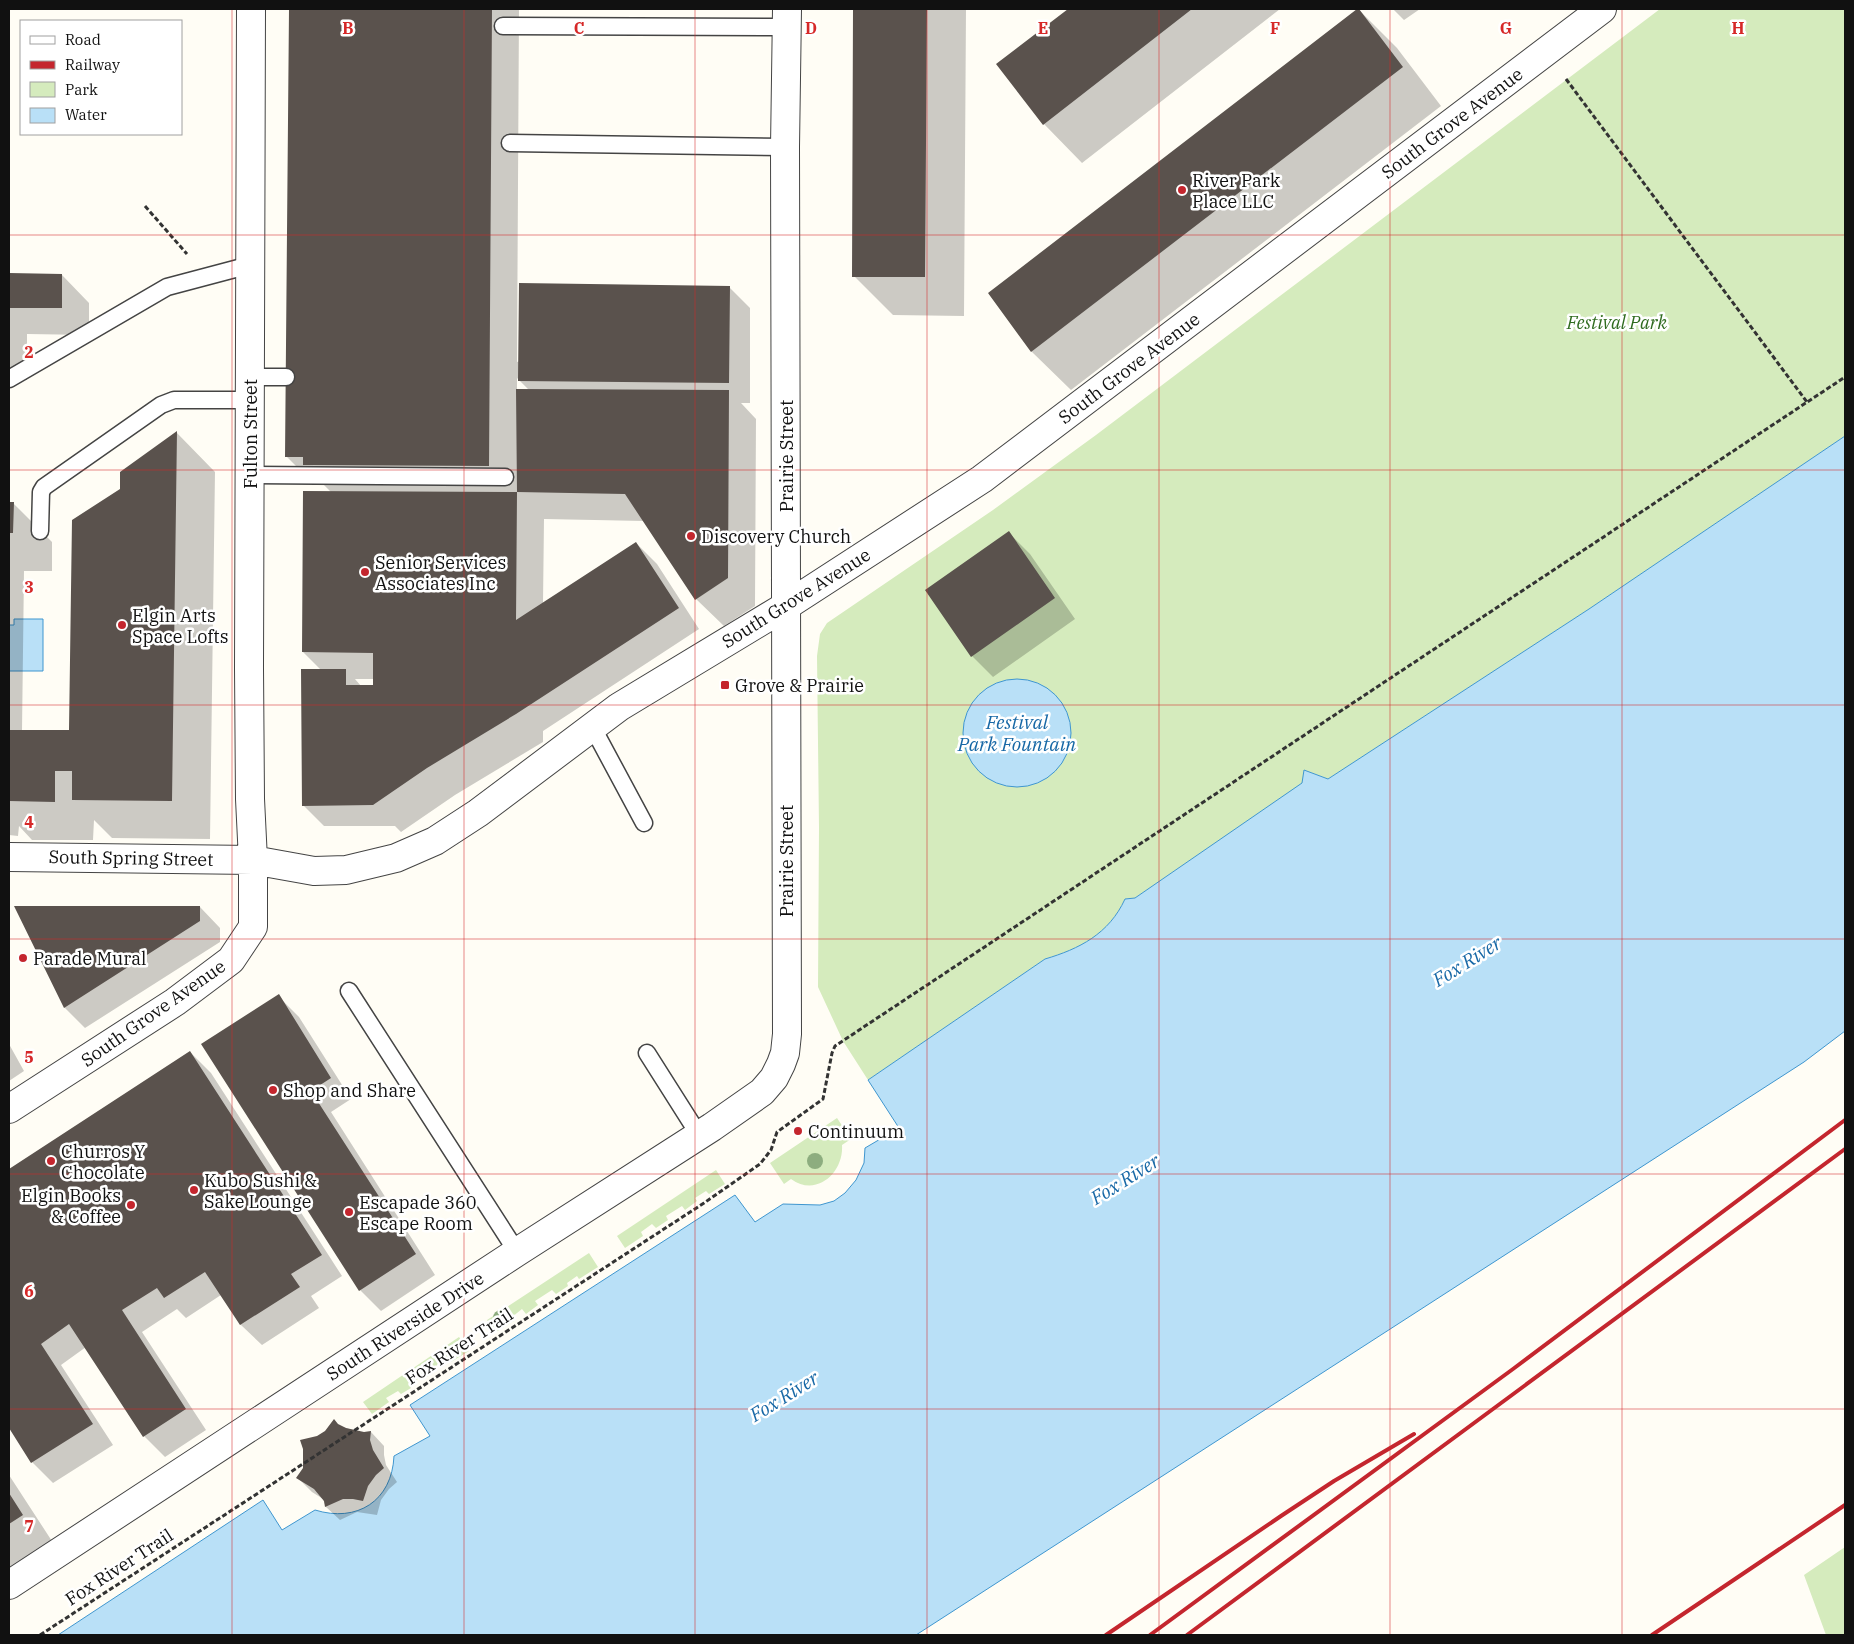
<svg xmlns="http://www.w3.org/2000/svg" width="1854" height="1644" viewBox="0 0 1854 1644" font-family="'IBM Plex Serif',serif">
<style>
.green{fill:#d5ebbd}
.water{fill:#b9e0f7;stroke:#3f96cf}
.shadow{fill:#0003;fill-rule:evenodd}
.building{fill:#5a524d}
.lines{fill:none;stroke-linecap:round;stroke-linejoin:round}
.lane-casing{stroke:#444;stroke-width:19}
.street-casing{stroke:#444;stroke-width:30}
.path{stroke:#333;stroke-width:3;stroke-dasharray:5 2.5;stroke-linecap:butt}
.lane{stroke:#fff;stroke-width:16}
.street{stroke:#fff;stroke-width:28}
.rail{stroke:#c4262e;stroke-width:4}
.tree{fill:#8dad7f}
.grid{fill:none;stroke:#d62828;stroke-width:1;stroke-opacity:0.55}
.poi-dot{fill:#c4262e;stroke:#fff;stroke-width:2}
.labels{text-anchor:middle;dominant-baseline:central;stroke-width:5;stroke-linejoin:round;paint-order:stroke}
.street-label{font-size:18px;fill:#111;stroke:#fff}
.poi-label{font-size:18px;fill:#111;stroke:#fff;text-anchor:start}
.park-label{font-size:18px;font-style:italic;fill:#2f6b1f;stroke:#fff}
.water-label{font-size:19px;font-style:italic;fill:#1768a6;stroke:#fff}
.grid-label{font-size:16px;text-anchor:middle;font-weight:bold;fill:#d62828;stroke:#fff;stroke-width:5;stroke-linejoin:round;paint-order:stroke}
</style>
<rect width="100%" height="100%" fill="#fffdf5"/>
<path class="green" d="M1660,9H1845V436L1589,609L1328,779L1304,770L1303,783L1135,898L1125,899C1109,934 1080,949 1045,959L868,1080L843,1041L818,987L819,827L817,656L820,634L827,623L993,510L1096,435Z
M837,1118L851,1139L842,1145C844,1172 817,1198 791,1179L784,1184L770,1163Z
M716,1170L725,1184L709,1194L706,1191L695,1198L697,1201L685,1210L682,1206L666,1216L668,1220L656,1228L652,1224L641,1232L643,1236L625,1248L617,1236Z
M589,1253L598,1267L579,1279L577,1276L567,1283L568,1286L556,1294L552,1290L535,1301L538,1305L526,1314L522,1309L512,1317L514,1321L496,1332L487,1320Z
M459,1337L469,1351L451,1362L447,1358L436,1366L438,1370L427,1377L425,1374L409,1385L411,1388L401,1394L398,1391L386,1398L389,1402L372,1414L363,1402Z
M1845,1547V1635H1826L1804,1575Z"/>
<path class="water" d="M1845,436V1031L1804,1062L916,1635H58L263,1500L282,1530L315,1510C357,1523 392,1501 394,1456L430,1436L410,1405L735,1195L755,1222L783,1204L820,1205L834,1201L845,1193L856,1180L864,1163L865,1148L899,1128L868,1080L1045,959C1079,949 1109,934 1125,899L1135,898L1302,783L1304,770L1328,779L1589,609Z
M14,619H43V671H9V625H14Z
M963 733a54 54 0 1 1 108 0a54 54 0 1 1-108 0Z"/>
<path class="shadow" d="M291,9H519L517,362L729,287L750,308V403H741L756,419L755,606L724,626L696,599L644,521L544,519L543,604L636,543L657,564L699,629L543,731V742L455,795L401,832L395,826H324L303,805L322,671L303,652L332,493L323,484H314L286,456ZM517,378L529,390H517ZM355,679H375L374,688L361,686Z
M855,9H966L964,316L893,315L854,276Z
M1070,9H1280L1082,163L1044,124L998,65Z
M1358,9L1397,48L1441,106L1071,390L1032,352L989,294Z
M1393,9H1420L1404,20Z
M9,275H62L89,303V335L27,334V380H9Z
M177,433L215,472L210,839L112,838L94,820L93,840H32L19,826L18,836L9,835V503H13L52,542V571H24L22,731L71,732L122,489Z
M1009,533L1030,554L1075,619L993,677L972,656Z
M200,907L220,928V942L85,1028L65,1008L16,908Z
M278,996L299,1017L351,1099L331,1112L435,1275L381,1311L360,1290Z
M9,1044L24,1071L9,1081Z
M190,1052L211,1073L342,1276L311,1296L319,1308L262,1345L241,1325L221,1295L186,1318L177,1309L142,1332L206,1430L165,1457L144,1436L86,1347L61,1365L113,1445L53,1483L32,1462L9,1426V1171Z
M340,1426L364,1434L371,1432L384,1446V1455L386,1465L397,1482L389,1489L381,1500L377,1515L357,1512L340,1520L326,1507L323,1499L312,1492L298,1478L304,1468L318,1437Z
M9,1475L61,1555L9,1594Z"/>
<path class="building" d="M289,9H492L489,466L303,465V457H285Z
M853,9H927L925,277H852Z
M1068,9H1192L1043,125L996,64Z
M1357,9H1359L1403,67L1031,352L988,293Z
M9,273L62,274V308H9Z
M519,283L730,286L729,383L518,381Z
M516,389L729,390L728,578L695,600L625,494L517,492Z
M177,431L172,801L72,800V771H55V802L9,801V730H69L72,520L120,489V472Z
M303,491L517,492L516,620L636,542L679,608L516,714L427,768L373,805L302,806L301,669H346V685H373V653L302,652Z
M9,502H14L13,533H9Z
M1009,531L1055,598L971,657L925,590Z
M14,906H200V921L64,1008Z
M279,994L331,1078L311,1091L416,1254L359,1291L201,1044Z
M190,1051L322,1255L291,1274L300,1287L240,1325L205,1272L164,1298L157,1288L122,1310L186,1409L143,1437L69,1324L41,1344L93,1424L31,1463L9,1428V1169Z
M334,1419L338,1424L346,1428L364,1432L371,1431L370,1440L373,1450L384,1468L376,1475L368,1486L363,1501L353,1499H343L325,1507L324,1501L314,1489L296,1478L303,1468V1449L300,1440L317,1436L325,1431Z
M9,1493L23,1515L9,1524Z"/>
<g class="lines">
<defs>
<path id="lane" d="M503,26L786,27
M510,143L785,147
M250,377H286
M9,379L167,287L250,265
M249,475L505,477
M40,531L41,492L44,487L161,405L174,400H250
M593,728L644,823
M349,991L517,1252
M647,1053L699,1135"/>
<path id="street" d="M9,857L253,860L314,871L346,870L396,858L435,841L478,813L619,707L786,606L982,479L1602,9
M9,1109L175,1002L231,960L253,927V860L250,799L249,668L251,9
M9,1585L517,1252L712,1127L762,1092L774,1078L781,1064L785,1053L787,1034L785,147L787,9"/>
</defs>
<use href="#lane" class="lane-casing"/>
<use href="#street" class="street-casing"/>
<path class="path" d="M1566,79L1807,402
M145,206L187,254
M40,1635L704,1203L760,1164L771,1150L777,1132L823,1099L832,1053L835,1046L1845,377"/>
<use href="#lane" class="lane"/>
<use href="#street" class="street"/>
<path class="rail" d="M1106,1635L1281,1516L1334,1481L1414,1434
M1150,1635L1513,1369L1845,1120
M1187,1635L1845,1149
M1652,1635L1845,1505"/>
</g>
<g class="tree">
<circle cx="815" cy="1161" r="8"/>
<circle cx="501" cy="1318" r="8"/>
</g>
<path class="grid" d="M232,9V1635M464,9V1635M695,9V1635M927,9V1635M1159,9V1635M1390,9V1635M1622,9V1635M9,235H1845M9,470H1845M9,705H1845M9,939H1845M9,1174H1845M9,1409H1845"/>
<g class="poi-dot">
<circle cx="1182" cy="190" r="5"/>
<circle cx="691" cy="536" r="5"/>
<circle cx="365" cy="572" r="5"/>
<circle cx="122" cy="625" r="5"/>
<rect x="720" y="680" width="10" height="10" rx="2.5"/>
<circle cx="23" cy="958" r="5"/>
<circle cx="273" cy="1090" r="5"/>
<circle cx="798" cy="1131" r="5"/>
<circle cx="51" cy="1161" r="5"/>
<circle cx="194" cy="1190" r="5"/>
<circle cx="131" cy="1205" r="5"/>
<circle cx="349" cy="1212" r="5"/>
</g>
<g class="labels">
<g class="street-label">
<text transform="translate(1452 123) rotate(-37)">South Grove Avenue</text>
<text transform="translate(1129 368) rotate(-37)">South Grove Avenue</text>
<text transform="translate(250 434) rotate(-90)">Fulton Street</text>
<text transform="translate(786 456) rotate(-90)">Prairie Street</text>
<text transform="translate(796 598) rotate(-32)">South Grove Avenue</text>
<text transform="translate(131 858) rotate(1)">South Spring Street</text>
<text transform="translate(786 861) rotate(-90)">Prairie Street</text>
<text transform="translate(153 1013) rotate(-35)">South Grove Avenue</text>
<text transform="translate(405 1326) rotate(-33)">South Riverside Drive</text>
<text transform="translate(459 1346) rotate(-33)">Fox River Trail</text>
<text transform="translate(119 1567) rotate(-33)">Fox River Trail</text>
</g>
<g class="poi-label">
<text x="1192" y="180">River Park<tspan x="1192" dy="21">Place LLC</tspan></text>
<text x="701" y="536">Discovery Church</text>
<text x="375" y="562">Senior Services<tspan x="375" dy="21">Associates Inc</tspan></text>
<text x="132" y="615">Elgin Arts<tspan x="132" dy="21">Space Lofts</tspan></text>
<text x="735" y="685">Grove &amp; Prairie</text>
<text x="33" y="958">Parade Mural</text>
<text x="283" y="1090">Shop and Share</text>
<text x="808" y="1131">Continuum</text>
<text x="61" y="1151">Churros Y<tspan x="61" dy="21">Chocolate</tspan></text>
<text x="204" y="1180">Kubo Sushi &amp;<tspan x="204" dy="21">Sake Lounge</tspan></text>
<text x="121" y="1195" text-anchor="end">Elgin Books<tspan x="121" dy="21">&amp; Coffee</tspan></text>
<text x="359" y="1202">Escapade 360<tspan x="359" dy="21">Escape Room</tspan></text>
</g>
<g class="park-label">
<text x="1617" y="322">Festival Park</text>
</g>
<g class="water-label">
<text x="1017" y="722">Festival<tspan x="1017" dy="22">Park Fountain</tspan></text>
<text transform="translate(1467 961) rotate(-32)">Fox River</text>
<text transform="translate(1125 1179) rotate(-32)">Fox River</text>
<text transform="translate(784 1396) rotate(-32)">Fox River</text>
</g>
</g>
<g class="grid-label">
<text x="348" y="34">B</text>
<text x="579" y="34">C</text>
<text x="811" y="34">D</text>
<text x="1043" y="34">E</text>
<text x="1275" y="34">F</text>
<text x="1506" y="34">G</text>
<text x="1738" y="34">H</text>
<text x="29" y="358">2</text>
<text x="29" y="593">3</text>
<text x="29" y="828">4</text>
<text x="29" y="1063">5</text>
<text x="29" y="1297">6</text>
<text x="29" y="1532">7</text>
</g>
<rect width="1854" height="1644" fill="none" stroke="#111111" stroke-width="20"/>
<rect x="20" y="20" width="162" height="115" fill="#ffffff" stroke="#a0a0a0"/>
<rect x="30" y="36" width="25" height="8" fill="#ffffff" stroke="#a0a0a0"/>
<text x="65" y="45" font-size="15" fill="#111111">Road</text>
<rect x="30" y="61" width="25" height="8" fill="#c4262e" stroke="#a0a0a0"/>
<text x="65" y="70" font-size="15" fill="#111111">Railway</text>
<rect x="30" y="82" width="25" height="15" fill="#d5ebbd" stroke="#a0a0a0"/>
<text x="65" y="95" font-size="15" fill="#111111">Park</text>
<rect x="30" y="108" width="25" height="15" fill="#b9e0f7" stroke="#a0a0a0"/>
<text x="65" y="120" font-size="15" fill="#111111">Water</text>
</svg>
